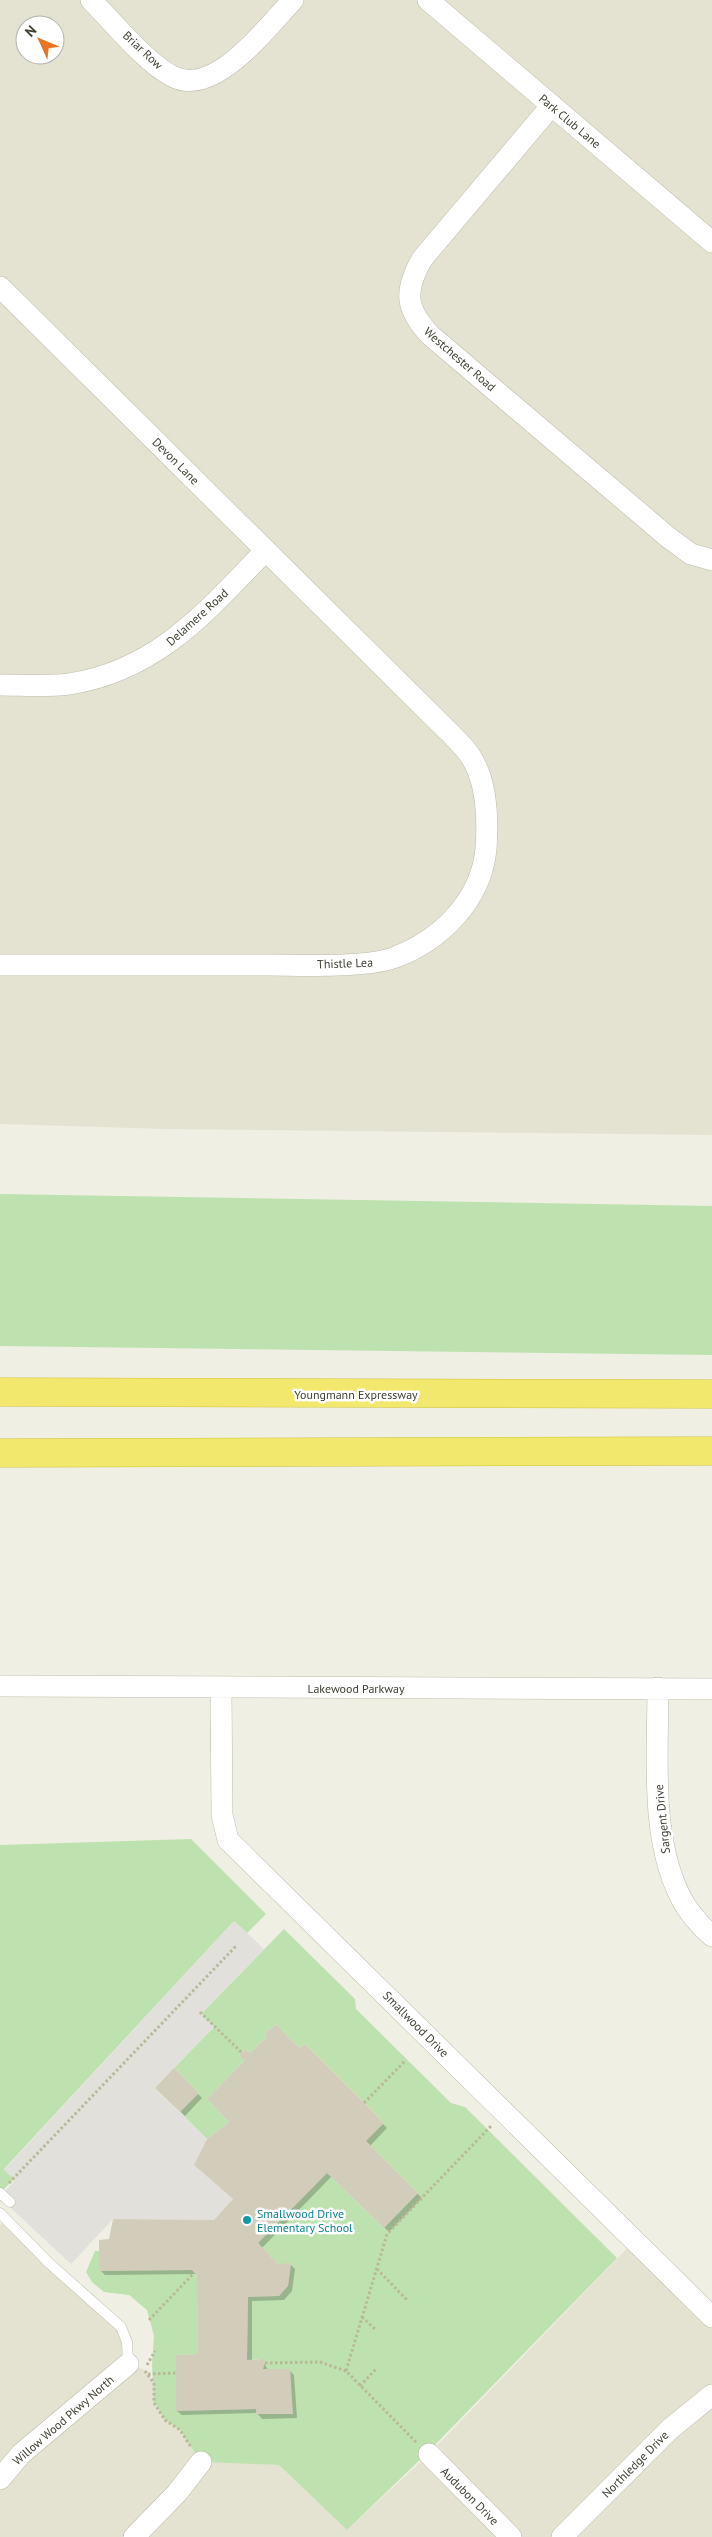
<svg xmlns="http://www.w3.org/2000/svg" width="712" height="2537" viewBox="0 0 712 2537" font-family="'PT Sans',sans-serif">
<style>
.residential{fill:#e4e3d2;fill-rule:evenodd}
.green{fill:#bde2af}
.parking{fill:#e1e0db}
.shadow{fill:#0003}
.building{fill:#d1cdba}
.lines{fill:none;stroke-linecap:round;stroke-linejoin:round}
.service-casing{stroke:#bdbcaa;stroke-width:11}
.minor-casing{stroke:#bdbcaa;stroke-width:22}
.motorway-casing{stroke:#cfc03e;stroke-width:29}
.path{stroke:#bbb899;stroke-width:3;stroke-dasharray:2.5 2.5;stroke-linecap:butt}
.service{stroke:#fff;stroke-width:10}
.minor{stroke:#fff;stroke-width:21}
.motorway{stroke:#f2e86d;stroke-width:28}
.culture-dot{fill:#0f9aa8;stroke:#fff;stroke-width:2}
.labels{text-anchor:middle;dominant-baseline:central;stroke-width:5;stroke-linejoin:round;paint-order:stroke}
.street-label{font-size:12px;fill:#414034;stroke:#fff}
.culture-label{font-size:12px;fill:#0d838f;stroke:#fff;text-anchor:start}
</style>
<rect width="100%" height="100%" fill="#f0efe3"/>
<path class="residential" d="M0,0H712V1135L166,1129L0,1124ZM25,25H55V55H25Z
M6,2219L121,2327L128,2364L145,2370L154,2383V2403L165,2420L180,2430L248,2463L279,2465L347,2530L429,2454L635,2240L712,2317V2537H0V2225Z"/>
<path class="green" d="M0,1194L712,1206V1355L0,1346Z
M191,1839L266,1914L247,1933L234,1921L4,2169L14,2179L0,2193V1845Z
M284,1929L355,1999L356,2009L451,2103L465,2107L617,2258L427,2453L347,2530L279,2465L201,2462L180,2430L165,2420L154,2402L152,2365L154,2336L147,2310L129,2295L104,2292L92,2282L86,2272L95,2251H99V2271L192,2270L197,2276L198,2354L176,2355V2411L256,2409V2414H292L290,2369H263V2359L247,2360L248,2297L279,2296L288,2286L291,2264H278L258,2243L327,2173L384,2228L418,2193L366,2141L383,2122L305,2044L299,2048L276,2024L264,2034L267,2037L250,2053L246,2049L239,2055L244,2061L207,2099L229,2122L207,2139L180,2112L199,2093L174,2068L214,2027L201,2014Z"/>
<path class="parking" d="M234,1921L264,1949L201,2014L214,2027L155,2088L207,2139L194,2165L233,2199L214,2220L113,2219L71,2264L0,2198L15,2180L4,2170Z"/>
<path class="shadow" d="M304,2046L387,2128L369,2147L422,2198L389,2232L332,2176L261,2249L278,2265L290,2264L295,2269L292,2291L284,2300L252,2301V2361H263L268,2370H289L294,2375L297,2418L262,2419L257,2413L182,2415L177,2411L199,2355L197,2274L105,2275L100,2270L214,2221L234,2199L231,2122L250,2055L299,2049Z
M174,2070L202,2098L185,2116L156,2088Z"/>
<path class="building" d="M276,2024L299,2048L305,2044L384,2123L366,2141L418,2193L384,2228L327,2173L258,2243L278,2264L291,2263L288,2286L279,2296L248,2297L247,2360L263,2359L265,2363L263,2369H290L293,2414H256V2409L176,2411V2355L198,2354L197,2276L192,2270L99,2271V2240L109,2239L113,2219L214,2220L233,2199L194,2165L207,2139L229,2122L207,2099L244,2061L239,2055L246,2049L250,2053L267,2037L264,2034Z
M174,2068L199,2093L180,2112L155,2088Z"/>
<g class="lines">
<defs>
<path id="service" d="M0,2193L10,2202
M0,2213L49,2263L121,2327L127,2342L128,2364"/>
<path id="minor" d="M91,0C113,22 145,62 172,76C214,99 267,27 293,0
M428,0L712,242
M552,105L422,259C404,291 405,308 430,335L669,538L691,554L712,560
M0,287L451,734C458,741 466,749 471,757C487,782 488,821 486,849C481,901 440,941 393,958C364,968 301,965 269,965C179,965 90,965 0,965
M0,685C23,685 46,687 69,684C157,671 208,610 266,550
M0,1686L712,1689
M221,1687L222,1815L228,1840L712,2317
M658,1688C658,1756 649,1845 685,1905C692,1916 702,1927 712,1936
M429,2454L511,2537
M0,2479L21,2454L128,2364
M134,2537L177,2493L201,2462
M562,2537L670,2429L712,2395"/>
<path id="motorway" d="M0,1392L712,1394
M0,1453L712,1451"/>
</defs>
<use href="#service" class="service-casing"/>
<use href="#minor" class="minor-casing"/>
<use href="#motorway" class="motorway-casing"/>
<path class="path" d="M200,2012L242,2053
M364,2103L405,2061
M9,2183L237,1945
M377,2269L408,2301
M362,2317L376,2330
M149,2320L194,2273
M265,2363L320,2362L346,2371
M147,2365L155,2351
M145,2371L154,2383V2403L165,2420L180,2430L191,2447
M148,2374L176,2373
M360,2386L376,2369
M416,2442L346,2371L387,2234L492,2125"/>
<use href="#service" class="service"/>
<use href="#minor" class="minor"/>
<use href="#motorway" class="motorway"/>
</g>
<circle class="culture-dot" cx="247" cy="2220" r="5"/>
<g class="labels">
<g class="street-label">
<text transform="translate(143 50) rotate(43)">Briar Row</text>
<text transform="translate(570 121) rotate(40)">Park Club Lane</text>
<text transform="translate(460 359) rotate(41)">Westchester Road</text>
<text transform="translate(176 461) rotate(45)">Devon Lane</text>
<text transform="translate(197 617) rotate(-42)">Delamere Road</text>
<text transform="translate(345 963) rotate(-2)">Thistle Lea</text>
<text x="356" y="1394">Youngmann Expressway</text>
<text x="356" y="1688">Lakewood Parkway</text>
<text transform="translate(662 1819) rotate(-96)">Sargent Drive</text>
<text transform="translate(416 2024) rotate(45)">Smallwood Drive</text>
<text transform="translate(63 2420) rotate(-41)">Willow Wood Pkwy North</text>
<text transform="translate(635 2464) rotate(-45)">Northledge Drive</text>
<text transform="translate(470 2496) rotate(45)">Audubon Drive</text>
</g>
<g class="culture-label">
<text x="257" y="2213">Smallwood Drive<tspan x="257" dy="14">Elementary School</tspan></text>
</g>
</g>
<g transform="translate(40 40) rotate(314)"><circle r="24" fill="#ffffff" stroke="#b3b3ae"/>
<path d="M0-4L9 19L0 12L-9 19Z" fill="#e87322"/>
<text y="-8" font-size="14" font-weight="bold" text-anchor="middle" fill="#414034">N</text>
</g>
</svg>
